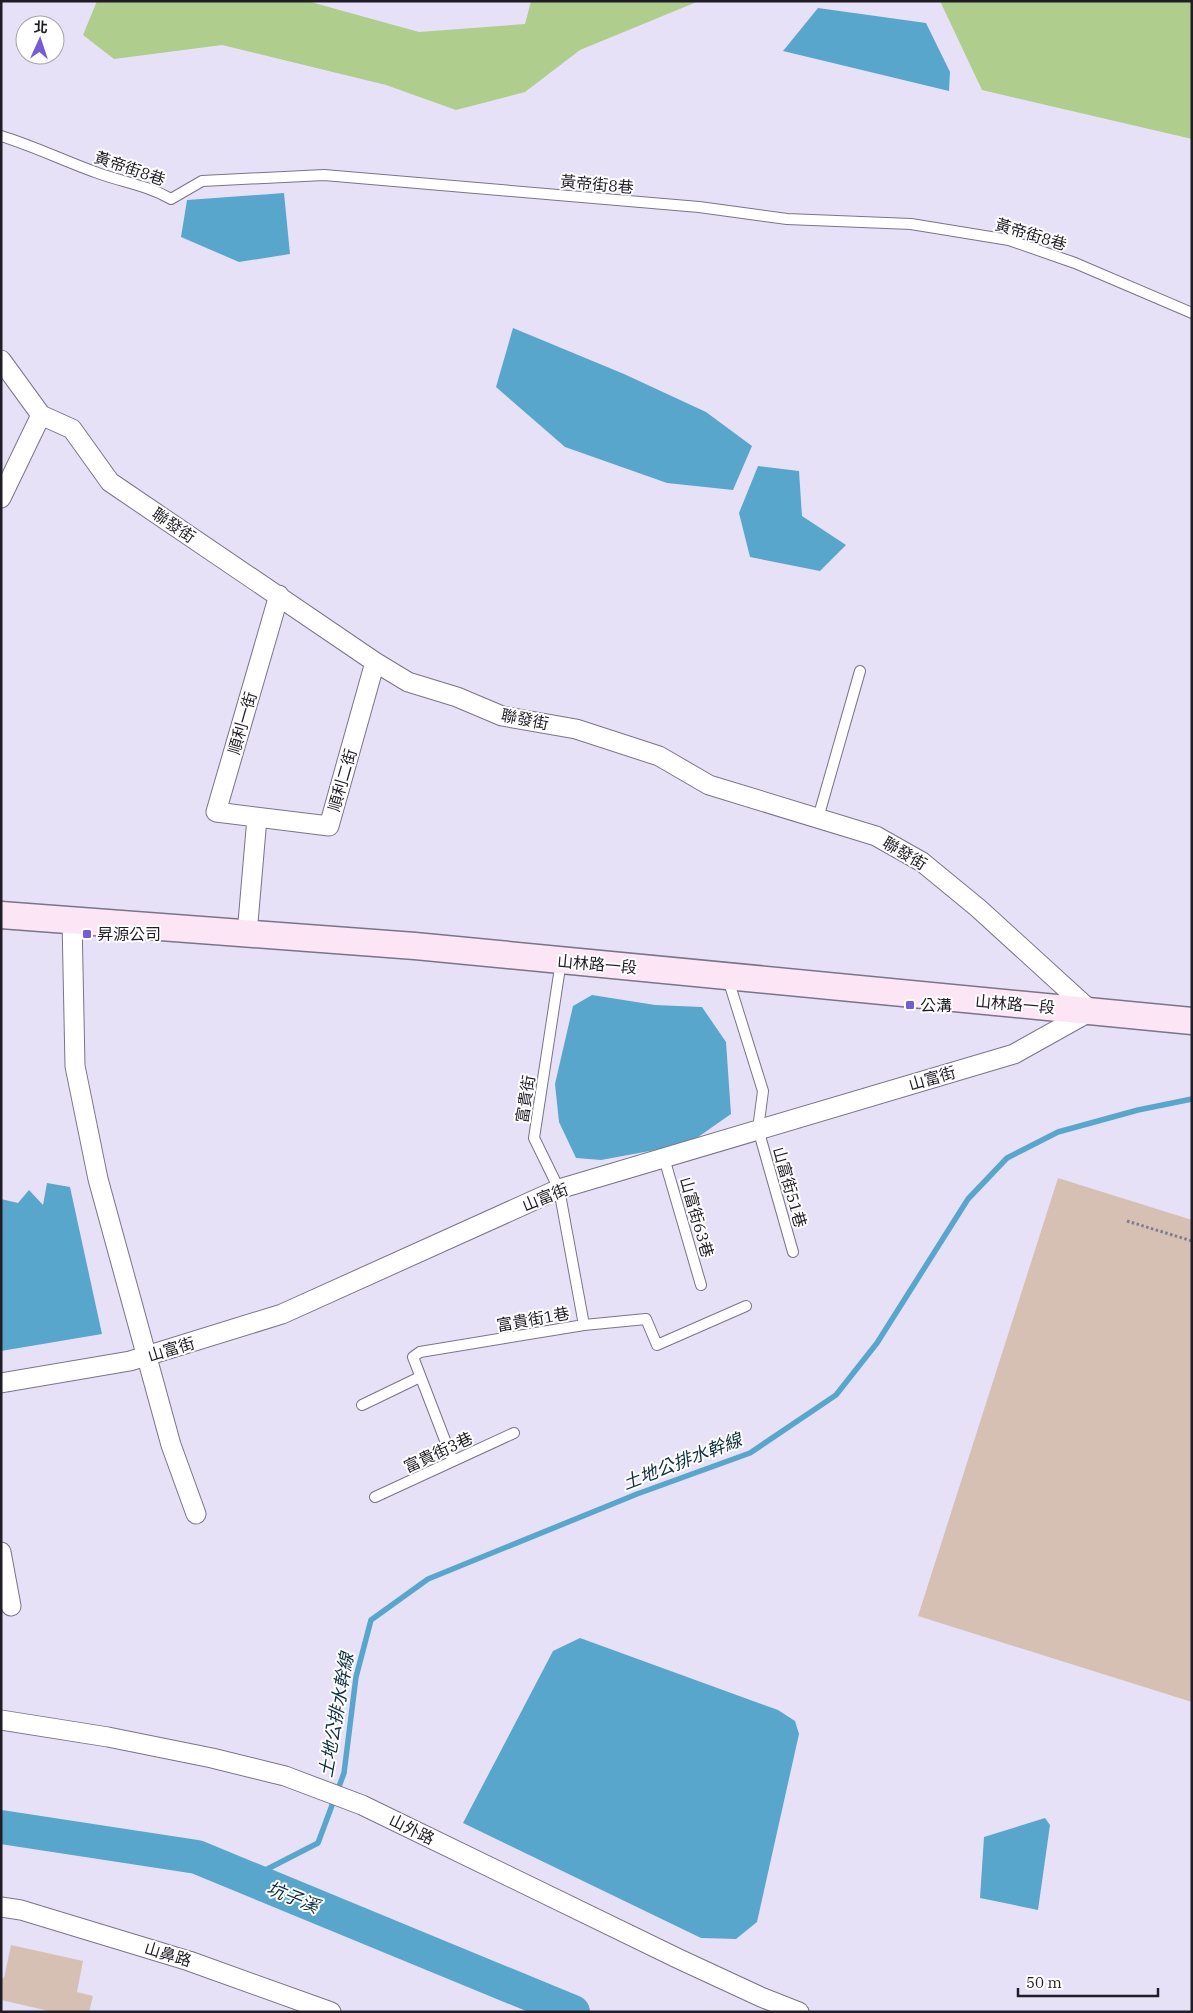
<svg xmlns="http://www.w3.org/2000/svg" width="1193" height="2013" viewBox="0 0 1193 2013" font-family="'IBM Plex Serif','Noto Sans TC',serif">
<style>
.green{fill:#afcd8c}
.water{fill:#59a6cd}
.lines{fill:none;stroke-linecap:round;stroke-linejoin:round}
.stream{stroke:#59a6cd;stroke-width:5.5}
.river{stroke:#59a6cd;stroke-width:34}
.building{fill:#d6c0b3}
.lane-casing{stroke:#7a7488;stroke-width:12}
.street-casing{stroke:#7a7488;stroke-width:21}
.secondary-casing{stroke:#7a7488;stroke-width:29}
.path{stroke:#817c8c;stroke-width:3;stroke-dasharray:2.5 2.5;stroke-linecap:butt}
.lane{stroke:#fff;stroke-width:10}
.street{stroke:#fff;stroke-width:19}
.secondary{stroke:#fce6f5;stroke-width:26}
.poi-dot{fill:#755bd5;stroke:#fff;stroke-width:2}
.labels{text-anchor:middle;dominant-baseline:central;stroke-width:4;stroke-linejoin:round;paint-order:stroke}
.street-label{font-size:16px;fill:#201d26;stroke:#fff}
.poi-label{font-size:16px;fill:#201d26;stroke:#fff;text-anchor:start}
.water-label{font-size:18px;font-style:italic;fill:#0d3041;stroke:#fff}
</style>
<rect width="100%" height="100%" fill="#e7e1f7"/>
<path class="green" d="M97,1H307L419,32L525,24L531,1H699L580,50L525,92L456,110L386,85L222,45L114,59L83,35Z
M940,1H1192V139L982,90Z"/>
<path class="water" d="M818,8L926,23L950,72L949,91L783,51Z
M284,193L290,254L239,262L181,237L187,200Z
M513,328L624,374L706,412L752,446L733,490L667,483L565,447L496,387Z
M758,466L799,471L802,516L846,545L820,571L750,557L739,513Z
M592,995L655,1005L702,1007L726,1042L731,1114L688,1144L601,1160L576,1158L559,1122L555,1084L573,1006Z
M47,1183L70,1187L102,1334L1,1351V1199L18,1203L29,1190L43,1205Z
M580,1638L778,1710L795,1721L799,1734L757,1922L736,1939L701,1938L463,1823L553,1651Z
M1045,1818L1050,1825L1038,1910L980,1898L984,1837Z"/>
<g class="lines">
<path class="stream" d="M248,1879L318,1843L344,1773L356,1677L371,1620L428,1579L637,1494L750,1453L836,1395L877,1343L968,1199L1007,1158L1058,1132L1138,1110L1192,1099"/>
<path class="river" d="M1,1827L197,1857L573,2012"/>
</g>
<path class="building" d="M1058,1178L1192,1220V1702L918,1616Z
M11,1945L83,1961L77,1992L93,1996L89,2012H53L1,2000V1978H4Z"/>
<g class="lines">
<defs>
<path id="lane" d="M1,136C34,146 64,161 95,172C121,182 147,185 171,199L202,181L324,175L699,207L787,219L911,224L1009,240L1075,263L1192,313
M818,818L860,671
M561,961L534,1138L559,1189L584,1325
M728,979L763,1091L758,1129L793,1252
M664,1158L701,1285
M362,1405L420,1377
M453,1461L413,1357L420,1352L584,1325L646,1319L657,1345L746,1306
M375,1497L514,1433"/>
<path id="street" d="M1,360L41,415L72,429L110,482L375,662L408,682L457,697L502,716L576,729L659,756L709,785L876,836L922,862L978,908L1091,1011L1014,1054L559,1189L282,1314L130,1361L1,1383
M1,498L41,415
M279,595L216,812L329,826L375,662
M72,920L75,1066L98,1179L171,1445L196,1514
M247,934L257,818
M1,1552L11,1606
M1,1720L108,1737L212,1758L285,1776L362,1805L679,1959L761,1997L799,2012
M1,1907L21,1910L189,1961L331,2012"/>
<path id="secondary" d="M1,915L415,946L1192,1021"/>
</defs>
<use href="#lane" class="lane-casing"/>
<use href="#street" class="street-casing"/>
<use href="#secondary" class="secondary-casing"/>
<path class="path" d="M1127,1221L1192,1241"/>
<use href="#lane" class="lane"/>
<use href="#street" class="street"/>
<use href="#secondary" class="secondary"/>
</g>
<g class="poi-dot">
<rect x="82" y="929" width="10" height="10" rx="2.5"/>
<rect x="905" y="1000" width="10" height="10" rx="2.5"/>
</g>
<g class="labels">
<g class="street-label">
<text transform="translate(130 168) rotate(19)">黃帝街8巷</text>
<text transform="translate(597 184) rotate(5)">黃帝街8巷</text>
<text transform="translate(1031 234) rotate(17)">黃帝街8巷</text>
<text transform="translate(174 525) rotate(34)">聯發街</text>
<text transform="translate(525 719) rotate(11)">聯發街</text>
<text transform="translate(242 723) rotate(-74)">順利一街</text>
<text transform="translate(342 780) rotate(-74)">順利二街</text>
<text transform="translate(905 853) rotate(31)">聯發街</text>
<text transform="translate(597 964) rotate(5)">山林路一段</text>
<text transform="translate(1015 1004) rotate(5)">山林路一段</text>
<text transform="translate(932 1078) rotate(-16)">山富街</text>
<text transform="translate(525 1099) rotate(-81)">富貴街</text>
<text transform="translate(790 1187) rotate(74)">山富街51巷</text>
<text transform="translate(545 1197) rotate(-22)">山富街</text>
<text transform="translate(697 1217) rotate(74)">山富街63巷</text>
<text transform="translate(533 1319) rotate(-10)">富貴街1巷</text>
<text transform="translate(171 1349) rotate(-17)">山富街</text>
<text transform="translate(438 1452) rotate(-25)">富貴街3巷</text>
<text transform="translate(412 1829) rotate(26)">山外路</text>
<text transform="translate(168 1954) rotate(17)">山鼻路</text>
</g>
<g class="poi-label">
<text x="97" y="934">昇源公司</text>
<text x="920" y="1005">公溝</text>
</g>
<g class="water-label">
<text transform="translate(682 1461) rotate(-21)">土地公排水幹線</text>
<text transform="translate(336 1715) rotate(-80)">土地公排水幹線</text>
<text transform="translate(293 1897) rotate(22)">坑子溪</text>
</g>
</g>
<rect width="1193" height="2013" fill="none" stroke="#201d26" stroke-width="5"/>
<g transform="translate(40 40) rotate(3)"><circle r="24" fill="#ffffff" stroke="#a6a5a8"/>
<path d="M0-4L9 19L0 12L-9 19Z" fill="#755bd5"/>
<text y="-8" font-size="14" font-weight="bold" text-anchor="middle" fill="#201d26">北</text>
</g>
<path d="M1018 1988v8h140v-8" fill="none" stroke="#201d26" stroke-width="2.5"/>
<text x="1026" y="1988" font-size="15" fill="#201d26" stroke="#ffffff" stroke-width="4" paint-order="stroke">50 m</text>
</svg>
